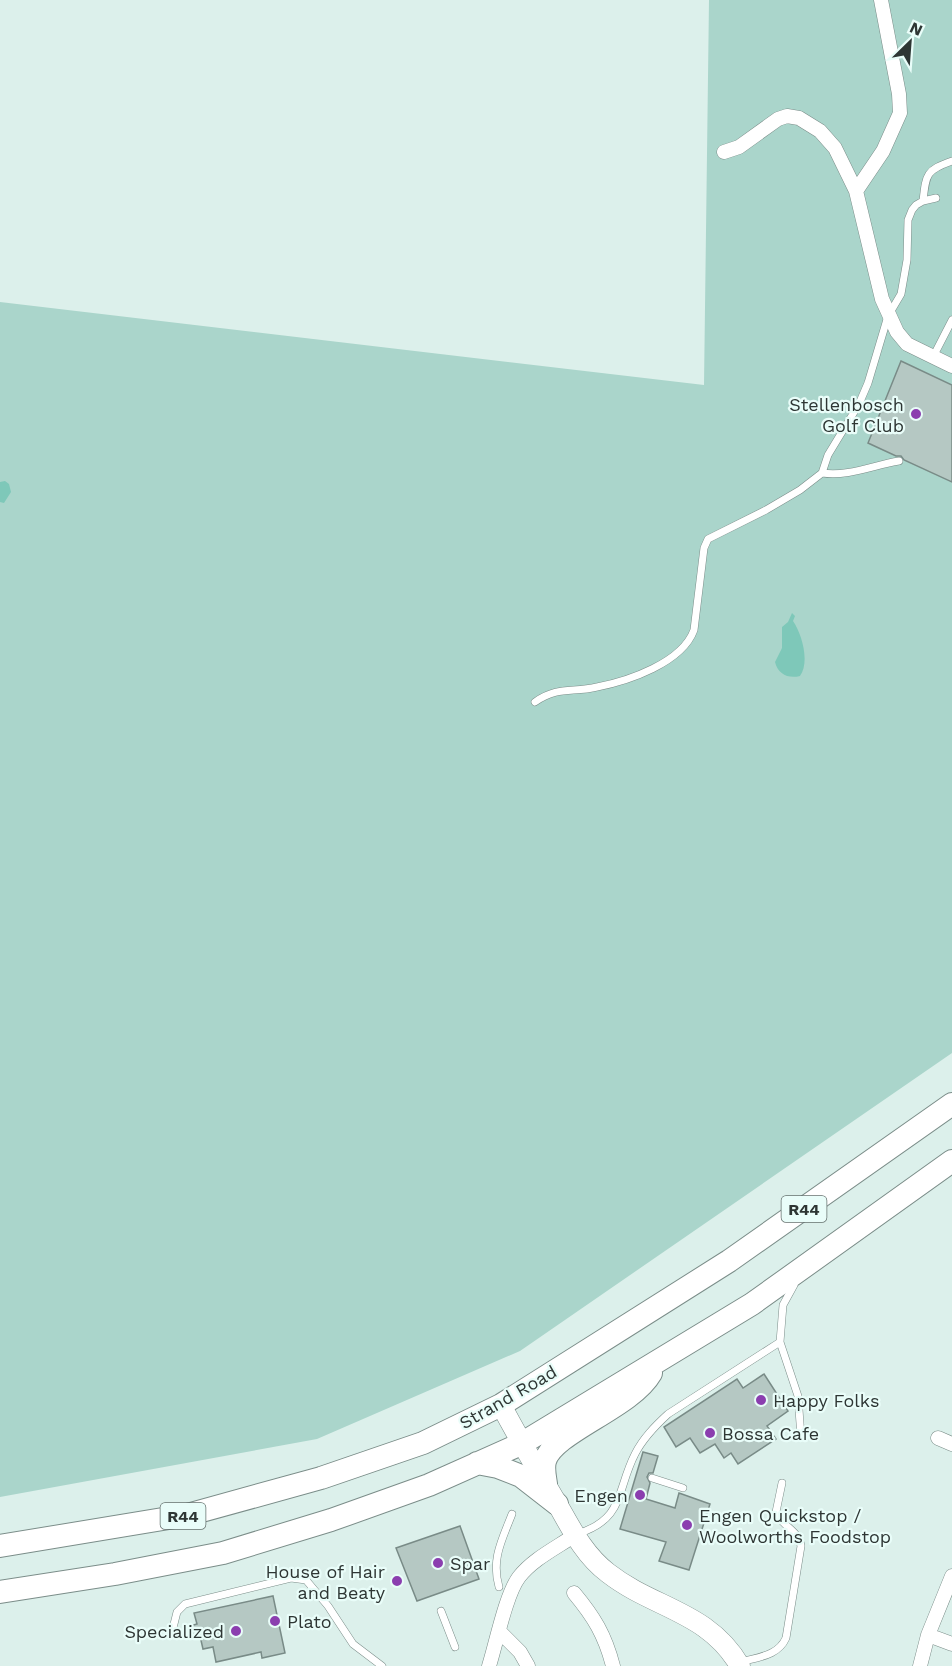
<svg xmlns="http://www.w3.org/2000/svg" width="952" height="1666" viewBox="0 0 952 1666" font-family="'Work Sans',sans-serif">
<style>
.green{fill:#aad5cb}
.water{fill:#7ec8b9}
.building{fill:#b5c8c3;stroke:#798b87;stroke-width:1.5}
.lines{fill:none;stroke-linecap:round;stroke-linejoin:round}
.lane-casing{stroke:#7b8d89;stroke-width:8}
.street-casing{stroke:#7b8d89;stroke-width:15}
.secondary-casing{stroke:#7b8d89;stroke-width:21}
.primary-casing{stroke:#7b8d89;stroke-width:24}
.lane{stroke:#fff;stroke-width:7}
.street{stroke:#fff;stroke-width:14}
.secondary{stroke:#fff;stroke-width:20}
.primary{stroke:#fff;stroke-width:22}
.poi-dot{fill:#8b3eaf;stroke:#e9fdf9;stroke-width:2}
.labels{text-anchor:middle;dominant-baseline:central;stroke-width:4.5;stroke-linejoin:round;paint-order:stroke}
.shield{fill:#e9fdf9;stroke:#66726f;stroke-width:1.5}
.shield-label{font-size:16px;font-weight:bold;fill:#2e3634}
.poi-label{font-size:18px;fill:#2e3634;stroke:#e9fdf9;text-anchor:start}
.street-label{font-size:18px;fill:#2e3634;stroke:#e9fdf9}
</style>
<rect width="100%" height="100%" fill="#dcf0eb"/>
<path class="green" d="M709,0H952V1053L520,1351L317,1439L0,1497V302L704,385Z"/>
<path class="water" d="M5,481L9,484L11,492L4,503L0,502V482Z
M792,613L795,616L793,621C802,634 810,662 800,676C788,679 778,674 775,662L782,648V627L788,622Z"/>
<path class="building" d="M901,361L952,385V482L904,460L901,456H896L868,443Z
M764,1374L788,1411L767,1426L776,1439L738,1464L731,1453L724,1458L715,1444L700,1453L690,1438L676,1447L664,1427L737,1379L743,1388Z
M643,1452L658,1456L653,1473H649L647,1477L650,1483L646,1499L675,1508L679,1493L710,1504L689,1570L659,1561L666,1542L620,1529Z
M460,1526L479,1579L417,1601L396,1548Z
M273,1596L285,1653L262,1658L261,1652L216,1662L213,1647L203,1649L200,1636L193,1638L190,1626L197,1624L194,1613Z"/>
<g class="lines">
<defs>
<path id="lane" d="M923,201C926,174 926,170 952,161
M933,357L952,320
M822,473C848,477 874,465 899,461
M535,702C558,686 572,693 597,687C628,681 682,663 694,630L704,548L708,539L766,510L800,490L822,473L828,455L859,404L868,383L888,316L901,294L907,260L908,220L912,210L916,205L923,201L936,198
M794,1285L783,1305L780,1342L798,1396L801,1437
M652,1478L683,1488
M577,1534C625,1519 616,1491 635,1454C643,1438 655,1426 668,1414L780,1342
M499,1587C491,1559 502,1540 512,1514
M441,1611L455,1647
M173,1628L177,1612L185,1604L291,1578L306,1580L328,1606L353,1644L382,1666
M741,1662C758,1657 778,1656 786,1638L801,1546C799,1530 782,1527 776,1512L782,1483"/>
<path id="street" d="M724,152L739,147L778,119L787,116L799,118L820,131L835,148L856,191L882,299L897,332L907,344L952,366
M856,191L883,151L900,113L899,94L881,0
M938,1438L952,1444
M574,1593C594,1617 605,1635 613,1666
M500,1632L520,1652L528,1666
M928,1635L952,1644
M489,1666C496,1644 506,1594 519,1577C533,1559 556,1548 575,1535
M920,1666L928,1635L952,1576"/>
<path id="secondary" d="M501,1405C518,1437 536,1468 555,1500C570,1526 583,1554 608,1573C654,1609 708,1611 740,1666"/>
<path id="primary" d="M477,1463L498,1467L521,1476L557,1504
M546,1484C545,1477 543,1468 545,1461C553,1432 631,1408 651,1373
M0,1546L187,1515L321,1478L423,1443L501,1405L729,1261L952,1104
M0,1592L115,1574L223,1553L331,1520L429,1485L521,1444L752,1304L952,1161"/>
</defs>
<use href="#lane" class="lane-casing"/>
<use href="#street" class="street-casing"/>
<use href="#secondary" class="secondary-casing"/>
<use href="#primary" class="primary-casing"/>
<use href="#lane" class="lane"/>
<use href="#street" class="street"/>
<use href="#secondary" class="secondary"/>
<use href="#primary" class="primary"/>
</g>
<g class="poi-dot">
<circle cx="916" cy="414" r="6"/>
<circle cx="761" cy="1400" r="6"/>
<circle cx="710" cy="1433" r="6"/>
<circle cx="640" cy="1495" r="6"/>
<circle cx="687" cy="1525" r="6"/>
<circle cx="438" cy="1563" r="6"/>
<circle cx="397" cy="1581" r="6"/>
<circle cx="275" cy="1621" r="6"/>
<circle cx="236" cy="1631" r="6"/>
</g>
<g class="labels">
<g class="shield">
<rect x="781.5" y="1196" width="45" height="26" rx="4.5"/>
<rect x="160.5" y="1503" width="45" height="26" rx="4.5"/>
</g>
<g class="shield-label">
<text x="804" y="1209">R44</text>
<text x="183" y="1516">R44</text>
</g>
<g class="poi-label">
<text x="904" y="404" text-anchor="end">Stellenbosch<tspan x="904" dy="21">Golf Club</tspan></text>
<text x="773" y="1400">Happy Folks</text>
<text x="722" y="1433">Bossa Cafe</text>
<text x="628" y="1495" text-anchor="end">Engen</text>
<text x="699" y="1515">Engen Quickstop /<tspan x="699" dy="21">Woolworths Foodstop</tspan></text>
<text x="450" y="1563">Spar</text>
<text x="385" y="1571" text-anchor="end">House of Hair<tspan x="385" dy="21">and Beaty</tspan></text>
<text x="287" y="1621">Plato</text>
<text x="224" y="1631" text-anchor="end">Specialized</text>
</g>
<g class="street-label">
<text transform="translate(508 1397) rotate(-30)">Strand Road</text>
</g>
</g>
<g transform="translate(910 42) rotate(25)" stroke="#e9fdf9" stroke-width="4.5" paint-order="stroke">
<path d="M0-4.5L10 22L0 15L-10 22Z" fill="#2e3634"/>
<text y="-9" font-size="16" font-weight="bold" text-anchor="middle" fill="#2e3634">N</text>
</g>
</svg>
